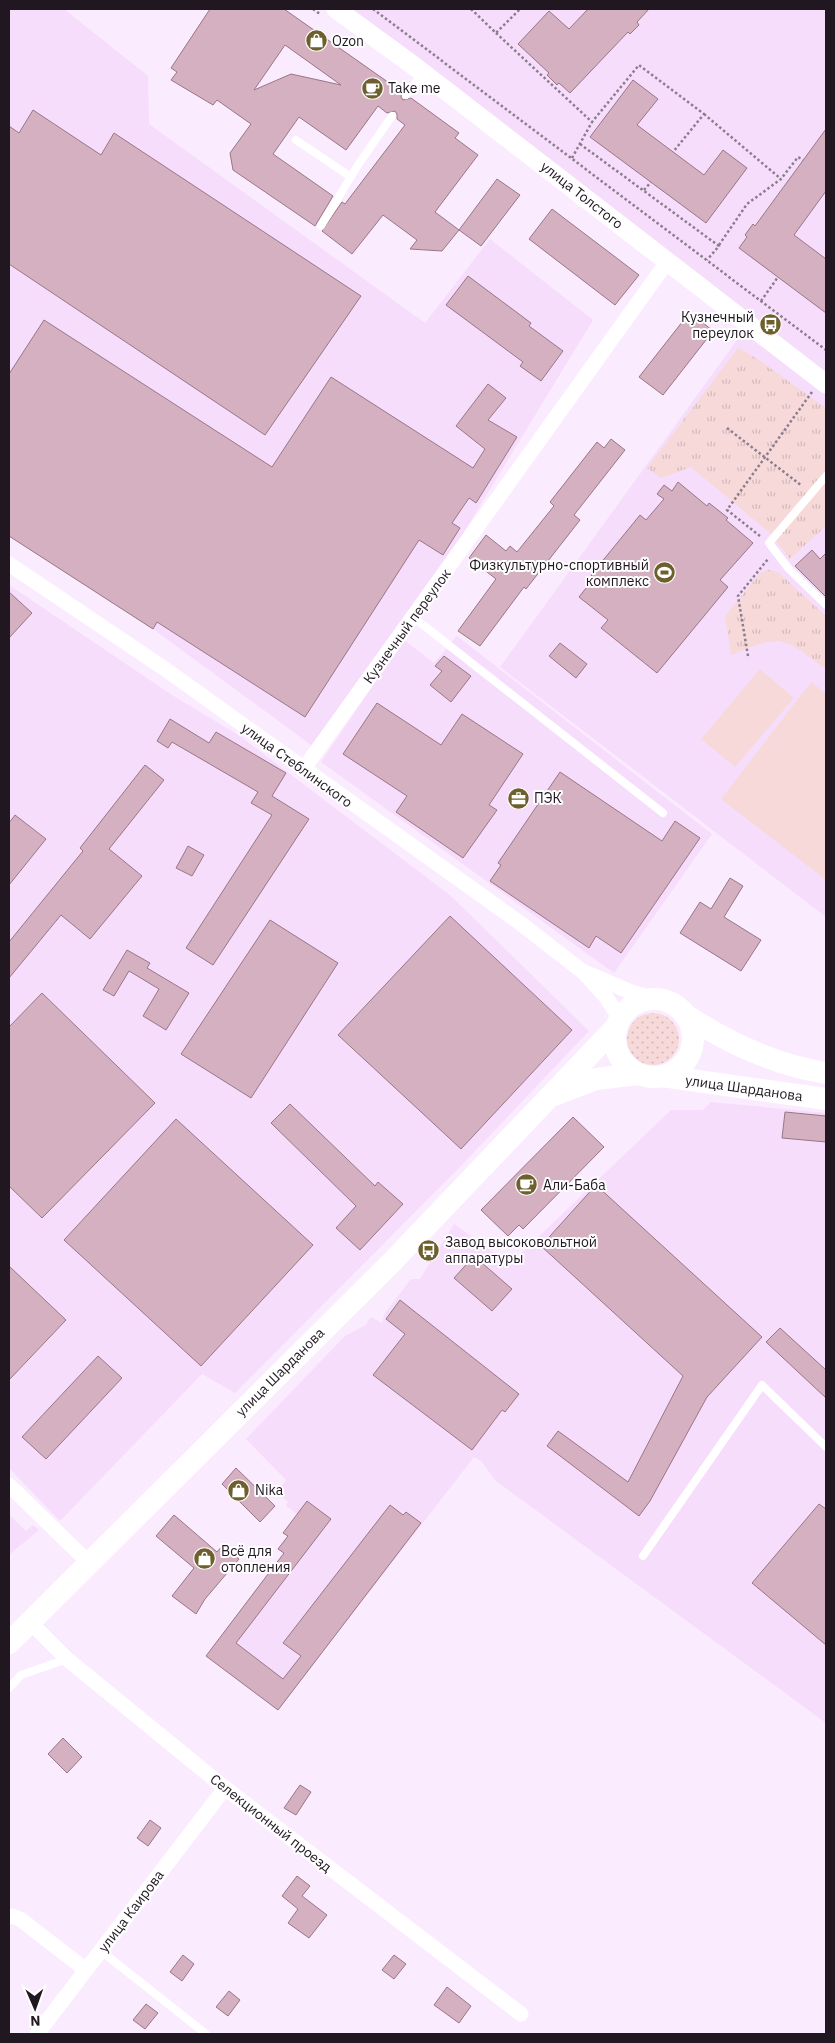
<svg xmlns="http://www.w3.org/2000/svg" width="835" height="2043" viewBox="0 0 835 2043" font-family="'IBM Plex Sans',sans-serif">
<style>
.built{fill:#f6ddfb}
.grass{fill:url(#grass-dots)}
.park{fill:url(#park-tufts)}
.pitch{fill:#f7d9da}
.building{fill:#d5b0c1;stroke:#997687;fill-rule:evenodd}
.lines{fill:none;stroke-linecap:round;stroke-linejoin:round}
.path{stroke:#8a7d8c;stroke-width:2.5;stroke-dasharray:2.5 2.5;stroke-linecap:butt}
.service{stroke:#fff;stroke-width:8}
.minor{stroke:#fff;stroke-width:15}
.tertiary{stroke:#fff;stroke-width:19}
.secondary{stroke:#fff;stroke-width:22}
.labels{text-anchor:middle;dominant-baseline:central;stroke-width:4;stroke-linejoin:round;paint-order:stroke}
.poi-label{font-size:14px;fill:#201721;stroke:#fefefe;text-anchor:start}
.street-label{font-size:14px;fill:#201721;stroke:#fefefe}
</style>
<defs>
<pattern id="grass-dots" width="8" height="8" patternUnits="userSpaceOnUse" patternTransform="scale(1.25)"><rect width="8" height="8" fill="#f7d9da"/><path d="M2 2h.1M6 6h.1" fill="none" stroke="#d3babb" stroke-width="1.8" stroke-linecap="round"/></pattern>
<pattern id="park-tufts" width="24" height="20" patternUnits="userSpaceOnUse" patternTransform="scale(1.25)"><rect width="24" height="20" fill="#f7d9da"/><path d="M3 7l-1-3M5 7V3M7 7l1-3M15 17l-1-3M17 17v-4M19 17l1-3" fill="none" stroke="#d3babb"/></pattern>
</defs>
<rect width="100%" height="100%" fill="#fbebfe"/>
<path class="built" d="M9,9H64L148,76L149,124L425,323L490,239L593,320L450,555L314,747L153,629L9,536Z
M336,9H826V917L500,667L748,325Z
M9,585L172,695L240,736L451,896L589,1031L456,1171L235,1393L202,1374L60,1521L9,1468Z
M457,636L712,834L614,973L321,762L404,640L434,663Z
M711,1102L826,1113V1723L496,1481L481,1461L474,1457L278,1710L206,1656L284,1554L278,1549L286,1538L294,1542L283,1533L297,1514L286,1506L288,1502L277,1493L286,1480L246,1439L345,1336L366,1325L371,1317L382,1323L385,1313L411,1279H420L454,1224L510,1264L671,1110H703Z
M9,1514L26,1531L33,1525L39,1530L9,1555Z"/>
<path class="grass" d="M627 1039a26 26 0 1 1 52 0a26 26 0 1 1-52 0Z"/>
<path class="park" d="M738,348L759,360L826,408V526L790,559L770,533L691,467L661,478L647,468Z
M769,570L779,573L826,616V669C781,636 784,633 731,655L725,616L761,572Z"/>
<path class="pitch" d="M760,669L794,698L735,767L701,739Z
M811,682L826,694V880L721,799Z"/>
<path class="building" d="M210,9H284L402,92L401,97L403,100L411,98L459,133L455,138L478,155L435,212L459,230L442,251L410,249L417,240L383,215L352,254L322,231L342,202L345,204L405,125L397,119V114L395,111L387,113L378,106L346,150L299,117L273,154L333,196L315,226L233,170L230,153L251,124L217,100L213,105L171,80L177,72L171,68ZM285,45L341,85L291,74L254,90Z
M588,9H649L637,22L639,25L630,34L628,32L570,93L559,83L557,85L547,75L549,73L518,44L549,11L569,29Z
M633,80L658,99L637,125L704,175L723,150L747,168L706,223L590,137Z
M33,110L101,155L114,133L361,296L265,435L9,264V126L19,133Z
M826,129V191L794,235L826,259V313L739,248L747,237L745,235L753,224L755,226Z
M497,179L520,195L481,246L459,230Z
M552,209L639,275L615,305L529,239Z
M468,276L531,323L529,326L563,351L541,381L520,366L523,362L446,305Z
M690,312L713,331L663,395L639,377Z
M44,320L272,467L331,377L473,468L485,449L456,426L488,384L506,398L488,420L517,437L476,503L469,498L452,523L460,528L443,555L419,540L305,717L157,622L153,629L9,536V374Z
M611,439L625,450L574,515L580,520L526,589L524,587L480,646L458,631L496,579L469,558L486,535L506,551L510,546L517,552L554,506L550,502L597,442L604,448Z
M678,482L707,506L709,503L718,510L728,518L726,520L753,543L720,580L728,587L657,673L601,628L608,620L579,597L594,578L591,575L640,515L646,520L664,499L657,494L664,485L672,491Z
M812,550L820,559L826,553V597L795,566Z
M9,592L32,613L9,638Z
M560,643L587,664L576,678L549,656Z
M444,656L471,676L451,702L430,685L442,671L435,666Z
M377,703L441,745L462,714L523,754L489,805L497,810L463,858L396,812L407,796L343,754Z
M170,719L209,743L216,732L286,773L272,796L309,819L213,965L186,948L272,815L251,803L258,792L172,742L168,748L157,741Z
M145,765L164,780L109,849L142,876L90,939L61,915L9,978V942L83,851L80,848Z
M560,772L662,841L675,821L700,838L621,953L596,936L589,948L490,881L501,865L498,863Z
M15,815L46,839L9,885V823Z
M188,846L204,855L192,876L176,868Z
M730,878L743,886L724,917L761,940L741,971L680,933L700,902L711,909Z
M450,916L572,1030L461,1149L338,1035Z
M270,920L338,963L251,1098L181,1054Z
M127,950L150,963L147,968L189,993L166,1030L143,1016L159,989L129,971L114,996L103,990Z
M42,993L155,1103L42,1218L9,1186V1027Z
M290,1104L375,1186L378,1182L403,1204L360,1250L336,1228L356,1206L271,1123Z
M785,1112L826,1116V1142L782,1138Z
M573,1117L604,1147L523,1229L519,1225L508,1236L481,1210Z
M176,1119L313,1245L201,1366L64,1240Z
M596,1185L762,1337L707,1397L650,1501L639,1516L547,1446L558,1431L628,1482L683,1376L541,1246Z
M474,1256L512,1289L492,1311L454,1278Z
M9,1266L66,1320L9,1380Z
M400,1300L519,1394L505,1412L502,1410L472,1450L373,1375L405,1334L386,1319Z
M780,1328L826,1370V1398L766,1342Z
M98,1356L122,1378L46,1459L22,1437Z
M236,1468L275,1506L260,1522L222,1484Z
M307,1501L331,1519L236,1643L283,1679L301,1656L283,1643L390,1505L403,1515L406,1512L421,1523L278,1710L206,1656L284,1553L278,1549L288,1536L283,1533Z
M819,1504L826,1509V1645L752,1583Z
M174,1515L217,1552L223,1545L239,1559L205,1599L196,1614L172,1596L194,1568L156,1536Z
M63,1738L82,1757L67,1773L48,1754Z
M300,1785L311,1792L296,1815L284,1808Z
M150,1820L161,1828L148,1846L137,1838Z
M297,1876L310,1886L302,1896L327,1915L309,1938L288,1923L298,1909L282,1896Z
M183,1955L194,1964L182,1981L170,1972Z
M394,1955L406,1964L394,1979L382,1970Z
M447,1987L471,2006L459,2023L434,2005Z
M229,1991L240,2000L228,2016L216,2007Z
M146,2004L158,2013L145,2029L133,2020Z"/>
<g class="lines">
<path class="path" d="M313,9L320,14
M373,9L826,350
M471,9L496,33L520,9
M496,33L592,122L639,65L704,114L673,152
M704,114L781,179
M580,144L719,246L707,260
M572,158L592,122
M644,190L651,182
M719,245L747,204L781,179L798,157L803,160
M761,301L778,277
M727,428L802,486
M760,536L727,510L812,392
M748,656L738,596L768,559"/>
<path class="service" d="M406,95L423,73
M296,140L351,177
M321,226L358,165L392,116
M826,476L769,543L789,569L826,605
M413,617L663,813
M643,1556L762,1385L826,1447
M9,1688L21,1675L67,1659
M101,1951L206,2034"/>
<path class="minor" d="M9,564L165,669L520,923L582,971L631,992L659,1000
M303,770L667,262
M585,974L606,997L620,1019
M9,1485L89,1563
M30,1622L67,1659L225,1788L521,2014
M9,1917L12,1916L20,1919L86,1970
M37,2034L225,1788"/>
<path class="tertiary" d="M336,9L414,66L826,384"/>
<path class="secondary" d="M615 1038a39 39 0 1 1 78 0a39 39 0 1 1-78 0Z
M684,1014C728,1043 774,1065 826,1073
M662,1076L826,1099
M554,1095L596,1079L638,1074
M9,1643L392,1262L617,1026"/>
</g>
<defs>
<symbol id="shop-disc" viewBox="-11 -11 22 22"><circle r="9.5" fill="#6d602d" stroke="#fefefe"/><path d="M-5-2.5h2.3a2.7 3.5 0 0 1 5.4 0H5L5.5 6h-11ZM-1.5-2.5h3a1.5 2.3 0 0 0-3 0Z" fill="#fff"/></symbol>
<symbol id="cafe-disc" viewBox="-11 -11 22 22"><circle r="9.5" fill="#6d602d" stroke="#fefefe"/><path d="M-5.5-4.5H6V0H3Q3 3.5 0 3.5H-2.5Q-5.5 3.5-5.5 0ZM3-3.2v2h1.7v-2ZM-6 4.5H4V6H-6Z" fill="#fff"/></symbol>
<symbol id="bus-disc" viewBox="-11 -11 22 22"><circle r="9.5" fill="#6d602d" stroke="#fefefe"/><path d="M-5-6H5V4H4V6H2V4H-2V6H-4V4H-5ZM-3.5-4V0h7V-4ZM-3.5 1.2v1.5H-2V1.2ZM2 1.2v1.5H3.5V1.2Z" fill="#fff"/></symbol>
<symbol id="stadium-disc" viewBox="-11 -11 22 22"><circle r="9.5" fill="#6d602d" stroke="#fefefe"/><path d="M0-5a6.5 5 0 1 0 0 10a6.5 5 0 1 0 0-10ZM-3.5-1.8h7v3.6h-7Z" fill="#fff"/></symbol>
<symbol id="office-disc" viewBox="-11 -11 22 22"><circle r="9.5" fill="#6d602d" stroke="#fefefe"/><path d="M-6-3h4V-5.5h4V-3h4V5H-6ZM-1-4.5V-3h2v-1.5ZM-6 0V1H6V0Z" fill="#fff"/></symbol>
</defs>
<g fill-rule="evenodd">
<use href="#shop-disc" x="304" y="28" width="25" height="25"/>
<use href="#cafe-disc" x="360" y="76" width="25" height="25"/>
<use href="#bus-disc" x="758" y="312" width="25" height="25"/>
<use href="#stadium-disc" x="652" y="560" width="25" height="25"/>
<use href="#office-disc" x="506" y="786" width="25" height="25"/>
<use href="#cafe-disc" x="514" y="1172" width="25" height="25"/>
<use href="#bus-disc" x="416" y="1238" width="25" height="25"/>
<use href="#shop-disc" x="226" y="1478" width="25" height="25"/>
<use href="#shop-disc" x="192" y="1546" width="25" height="25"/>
</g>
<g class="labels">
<g class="poi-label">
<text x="332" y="41">Ozon</text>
<text x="388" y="88">Take me</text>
<text x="754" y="317" text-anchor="end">Кузнечный<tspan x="754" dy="16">переулок</tspan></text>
<text x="649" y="565" text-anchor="end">Физкультурно-спортивный<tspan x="649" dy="16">комплекс</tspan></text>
<text x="534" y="798">ПЭК</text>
<text x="543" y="1185">Али-Баба</text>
<text x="445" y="1242">Завод высоковольтной<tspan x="445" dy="16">аппаратуры</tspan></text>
<text x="255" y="1490">Nika</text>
<text x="221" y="1551">Всё для<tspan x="221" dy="16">отопления</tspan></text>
</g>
<g class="street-label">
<text transform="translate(582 195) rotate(38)">улица Толстого</text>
<text transform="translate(407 626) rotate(-54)">Кузнечный переулок</text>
<text transform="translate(297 765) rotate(36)">улица Стеблинского</text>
<text transform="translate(744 1088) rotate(8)">улица Шарданова</text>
<text transform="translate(280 1372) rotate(-45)">улица Шарданова</text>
<text transform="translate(271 1823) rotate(38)">Селекционный проезд</text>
<text transform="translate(131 1911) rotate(-53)">улица Каирова</text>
</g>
</g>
<rect width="835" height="2043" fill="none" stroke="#201721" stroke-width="20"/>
<g transform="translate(35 2008) rotate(178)" stroke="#fefefe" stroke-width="4" paint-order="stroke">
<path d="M0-4L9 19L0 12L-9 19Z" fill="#201721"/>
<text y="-8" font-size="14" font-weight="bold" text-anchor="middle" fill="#201721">N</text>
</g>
</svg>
